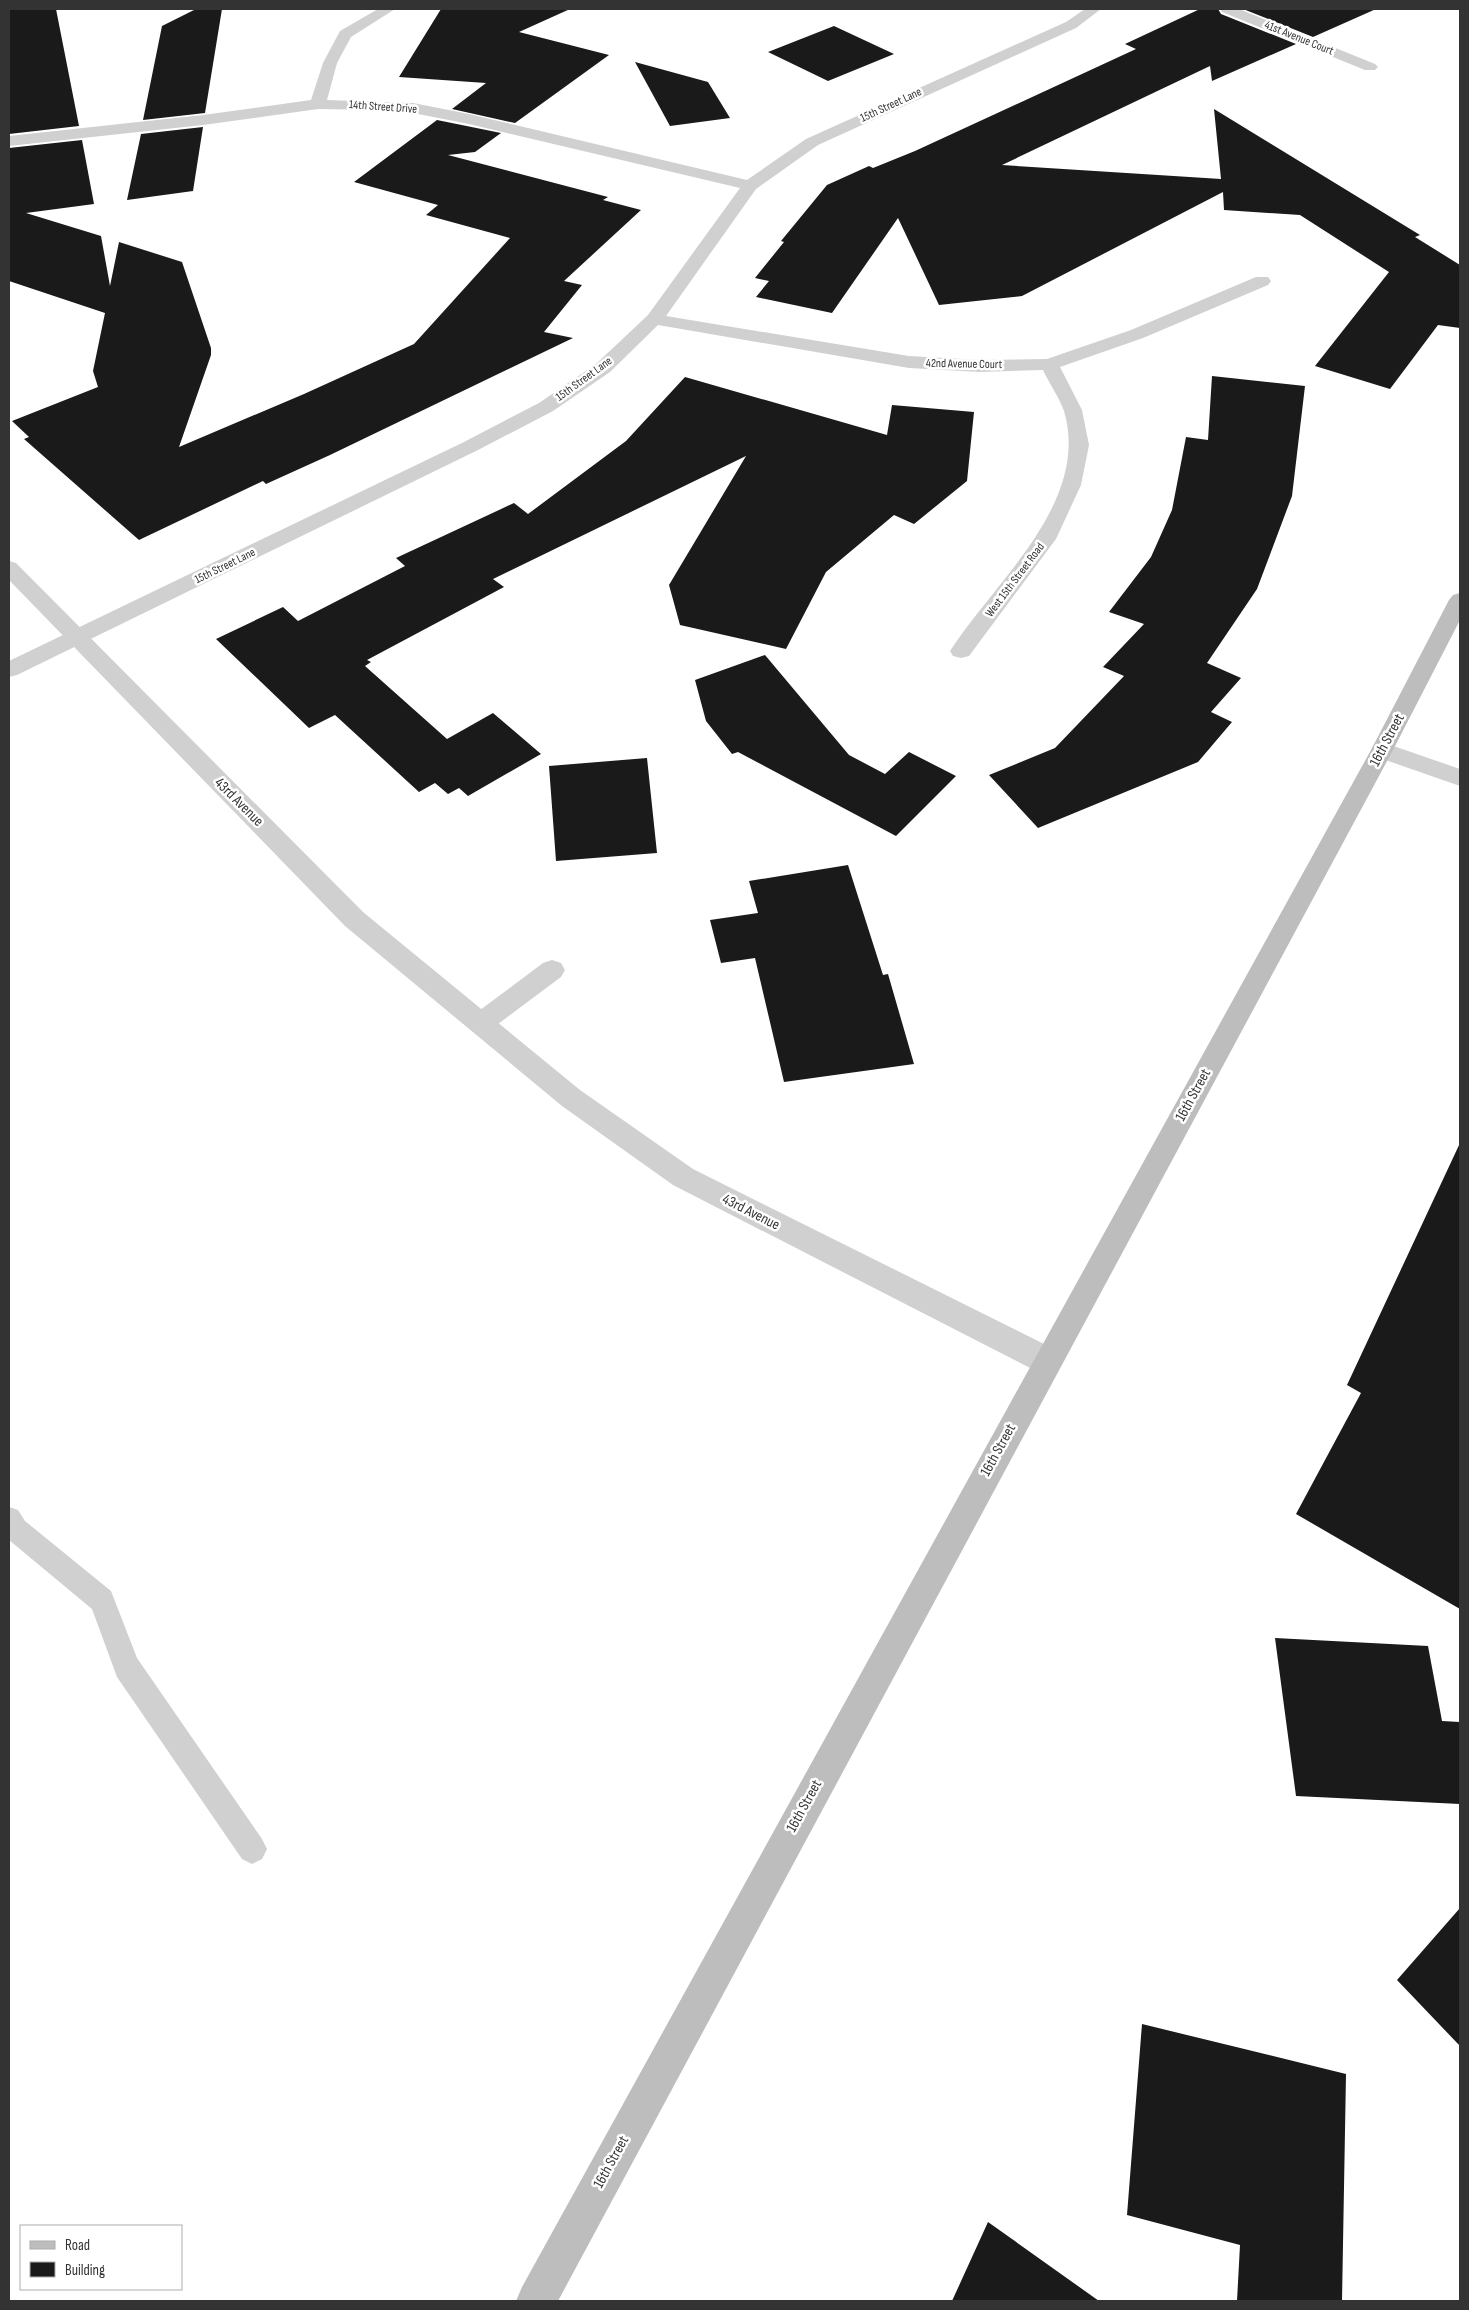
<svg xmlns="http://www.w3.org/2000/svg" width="1469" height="2310" viewBox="0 0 1469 2310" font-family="'Sofia Sans Condensed',sans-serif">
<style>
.building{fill:#1a1a1a}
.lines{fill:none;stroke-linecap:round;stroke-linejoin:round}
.service{fill:#d0d0d0;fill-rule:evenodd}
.minor{fill:#d0d0d0;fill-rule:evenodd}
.tertiary{fill:#d0d0d0;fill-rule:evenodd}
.secondary{fill:#bdbdbd;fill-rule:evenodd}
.labels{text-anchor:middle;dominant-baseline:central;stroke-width:5;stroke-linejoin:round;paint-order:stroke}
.far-street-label{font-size:12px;fill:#333;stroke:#fff}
.street-label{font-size:15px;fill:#333;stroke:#fff}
</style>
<rect width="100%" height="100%" fill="#fff"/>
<path class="building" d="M9,9H56L79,126L9,134Z
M196,9H222L205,113L143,120L162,26Z
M441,9H570L519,32L609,55L515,123L452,109L486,83L399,77Z
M1200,9H1218L1221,14L1296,44L1212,81L1210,66L1002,165L1221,179L1214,109L1420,235L1415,237L1460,265V328L1438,325L1390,389L1315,366L1389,272L1300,215L1224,210L1223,192L1022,296L939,305L898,218L832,313L756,297L769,281L755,278L784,242L781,241L827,185L869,166L873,168L915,151L1136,49L1125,44Z
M1243,9H1376L1313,37Z
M834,26L894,54L828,81L768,52Z
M635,62L708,82L730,118L670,126Z
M437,120L501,133L475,152L448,155L608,197L603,200L641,210L564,281L582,285L544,332L573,338L330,455L266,484L263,481L139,540L24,439L29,437L12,421L98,387L93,371L105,313L9,281V148L82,140L94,204L26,213L101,236L110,286L119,242L182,262L211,348V355L179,447L304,394L414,344L510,238L426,215L438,205L354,182Z
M203,127L193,191L127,200L141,134Z
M1212,376L1305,386L1292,496L1257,589L1207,663L1241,678L1211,712L1232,722L1198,762L1038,828L989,775L1055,748L1124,676L1103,667L1144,624L1109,612L1151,557L1172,510L1186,437L1208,440Z
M685,377L887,435L892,405L974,412L967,481L914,524L894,515L826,572L786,649L680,625L669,585L746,456L493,579L504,587L367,660L371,662L365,666L447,739L493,713L541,754L468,796L459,788L448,794L435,783L419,792L335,715L309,728L216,639L283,607L298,621L405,566L396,558L514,503L528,514L626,441Z
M765,655L849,755L885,774L909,752L956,776L896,836L738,752L732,754L706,721L695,680Z
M647,758L657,853L556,861L549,766Z
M848,865L883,975L888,974L914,1064L784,1082L755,958L721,963L710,920L758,913L749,881Z
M1460,1143V1609L1296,1514L1361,1393L1347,1385Z
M1275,1638L1428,1646L1442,1721L1460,1722V1804L1296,1796Z
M1460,1908V2046L1397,1980Z
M1142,2024L1346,2074L1342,2301H1237L1240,2245L1127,2215Z
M988,2222L1099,2301H952Z"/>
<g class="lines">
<path class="service" d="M9,1507L18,1510L25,1521L111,1591L137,1658L262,1839L267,1849L262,1859L252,1864L242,1859L117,1677L92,1609L9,1540Z"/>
<path class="minor" d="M378,9H395L351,37L337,63L327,100L413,103L469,114L747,180L806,139L1066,22L1085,9H1101L1076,28L818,145L756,189L666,316L909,356L980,360L1047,359L1131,330L1256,277H1268L1271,281L1268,285L1143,338L1060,367L1082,410L1089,445L1081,485L1056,539L969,656L961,658L953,656L950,651C994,582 1091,503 1064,411C1059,397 1049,383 1043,370L980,372L909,368L658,325L610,372L553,411L478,450L17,675L9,677V661L464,442L539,403L596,364L648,315L740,188L469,124L413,113L374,110L318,109L203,125L9,146V136L203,115L311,100L323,63L340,31Z
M1220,9H1239L1375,64L1378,67L1375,70H1365L1222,12Z
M1382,742L1460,769V786L1374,756L1371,750L1374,744Z
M552,960L561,963L565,970L561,977L490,1030L481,1033L472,1030L468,1023L472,1016L543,963Z"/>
<path class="tertiary" d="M9,561L16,563L363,912L580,1090L693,1169L1058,1351L1062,1361L1058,1371L1047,1374L1036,1371L673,1185L562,1106L345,926L9,580Z"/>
<path class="secondary" d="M1460,593V620L1393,750L558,2301H516L522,2287L1371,750L1449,600L1453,595Z"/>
</g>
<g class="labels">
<g class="far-street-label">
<text transform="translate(1299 38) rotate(22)">41st Avenue Court</text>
<text transform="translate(891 105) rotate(-25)">15th Street Lane</text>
<text transform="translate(383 107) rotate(4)">14th Street Drive</text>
<text transform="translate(964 364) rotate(1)">42nd Avenue Court</text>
<text transform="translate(584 379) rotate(-36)">15th Street Lane</text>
<text transform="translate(225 566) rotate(-26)">15th Street Lane</text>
<text transform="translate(1015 580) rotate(-53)">West 15th Street Road</text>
</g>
<g class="street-label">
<text transform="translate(1387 740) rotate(-62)">16th Street</text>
<text transform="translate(239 802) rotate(45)">43rd Avenue</text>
<text transform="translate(1193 1095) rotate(-61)">16th Street</text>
<text transform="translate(751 1212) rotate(27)">43rd Avenue</text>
<text transform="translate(998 1450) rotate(-61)">16th Street</text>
<text transform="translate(804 1806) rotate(-61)">16th Street</text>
<text transform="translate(611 2162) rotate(-61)">16th Street</text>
</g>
</g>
<rect width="1469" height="2310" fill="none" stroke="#333333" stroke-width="20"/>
<rect x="20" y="2225" width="162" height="65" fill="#ffffff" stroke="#adadad"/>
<rect x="30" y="2241" width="25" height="8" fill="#bdbdbd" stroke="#adadad"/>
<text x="65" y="2250" font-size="15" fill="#333333">Road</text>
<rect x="30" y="2262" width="25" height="15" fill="#1a1a1a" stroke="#adadad"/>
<text x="65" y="2275" font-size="15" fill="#333333">Building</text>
</svg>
